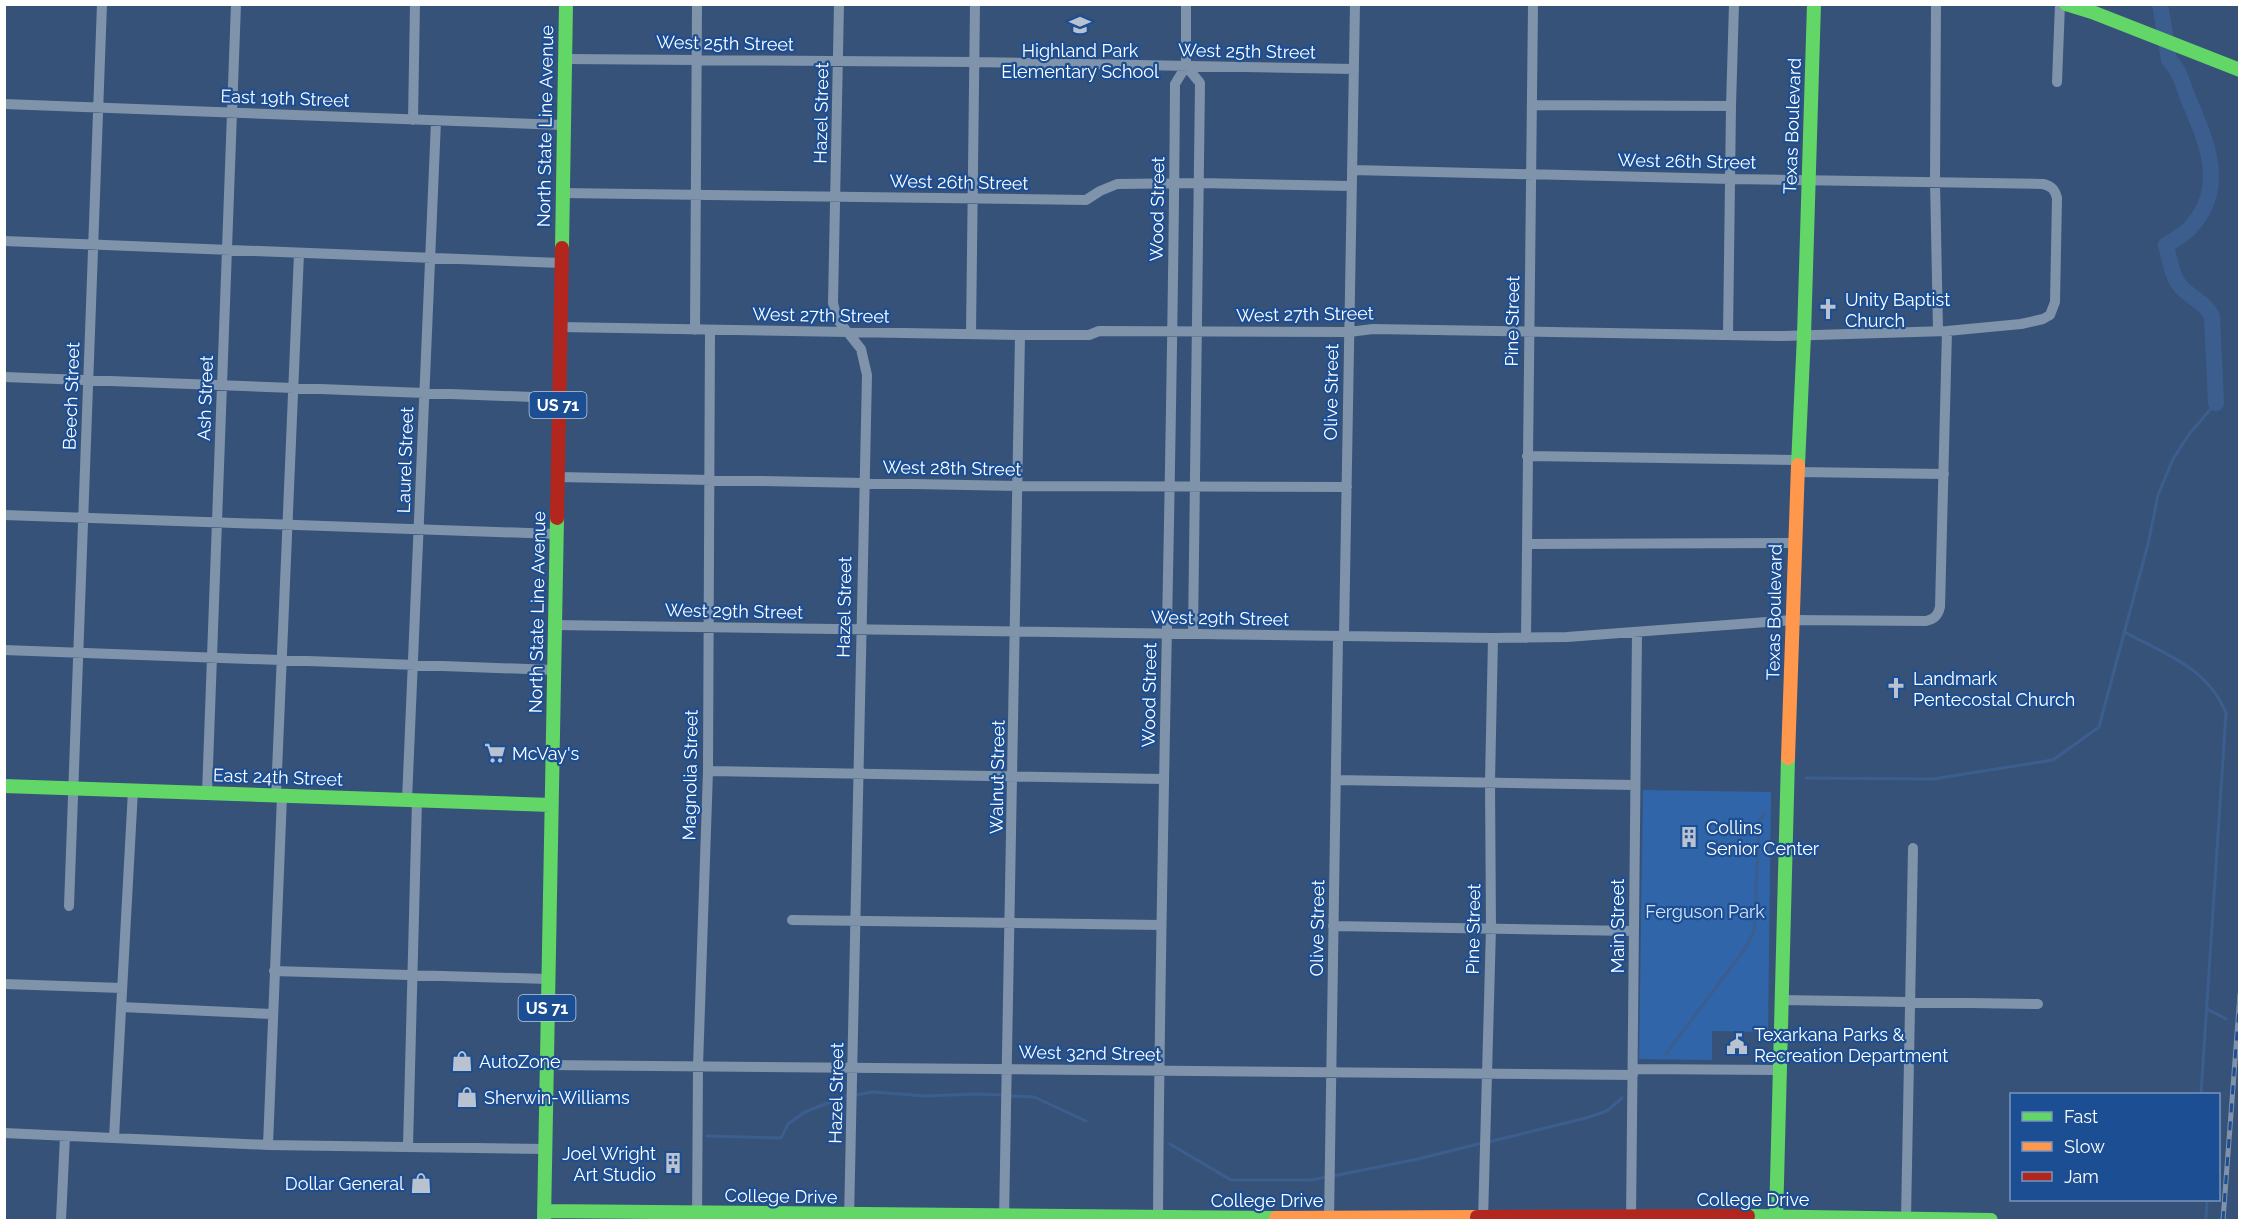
<svg xmlns="http://www.w3.org/2000/svg" width="2244" height="1225" viewBox="0 0 2244 1225" font-family="Raleway,sans-serif">
<style>
.green{fill:#3165a9}
.lines{fill:none;stroke-linecap:round;stroke-linejoin:round}
.stream{stroke:#3b5e8f;stroke-width:3}
.river{stroke:#3b5e8f;stroke-width:16}
.street{stroke:#7f93ab;stroke-width:10}
.fast{stroke:#63d668;stroke-width:14}
.slow{stroke:#ff974d;stroke-width:14}
.jam{stroke:#b3261e;stroke-width:14}
.rail-casing{stroke:#7f92aa;stroke-width:5}
.rail{stroke:#1c4e93;stroke-width:3;stroke-dasharray:9;stroke-linecap:butt}
.labels{text-anchor:middle;dominant-baseline:central;stroke-width:4.5;stroke-linejoin:round;paint-order:stroke}
.shield{fill:#1c4e93;stroke:#bbcadf;stroke-width:1.5}
.shield-label{font-size:16px;font-weight:bold;fill:#fff}
.street-label{font-size:18px;fill:#fff;stroke:#1c4e93}
.poi-label{font-size:18px;fill:#fff;stroke:#1c4e93;text-anchor:start}
.park-label{font-size:18px;fill:#d4e5fa;stroke:#1c4e93}
</style>
<rect width="100%" height="100%" fill="#375278"/>
<path class="green" d="M1643,790L1771,792L1768,1032L1712,1031V1060L1639,1059Z"/>
<g class="lines">
<path class="stream" d="M2124,632C2164,653 2208,668 2226,713L2201,1094
M1806,778L1933,779L2053,760L2099,727L2148,544L2158,495L2173,459L2190,433L2216,403
M2207,1009L2226,1019
M1666,1054L1744,950L1754,932L1759,822L1765,813
M855,1095L873,1092L926,1096L976,1094L1004,1095
M1010,1096L1034,1097L1086,1121
M707,1136L781,1138L788,1124L805,1112L848,1095
M1488,1142L1586,1118L1607,1111L1622,1098
M1170,1144L1231,1180H1312L1326,1177
M1333,1176L1418,1159L1482,1143
M2206,1220L2207,1200"/>
<path class="river" d="M2160,4L2169,60C2181,71 2184,90 2191,105C2209,147 2226,191 2189,229C2183,235 2174,240 2166,245C2169,256 2171,273 2178,283C2189,299 2205,300 2212,317L2216,403"/>
<path class="street" d="M839,4L833,303L837,319L861,349L867,375L849,1220
M1936,4L1935,181L1938,330
M565,59L974,62L1354,69
M1186,66L1200,83L1193,634
M2057,82L2060,4
M4,104L563,125
M1533,105L1731,106
M413,120L415,4
M562,193L1086,200L1100,191L1117,184L1199,183L1351,186
M4,241L561,263
M560,327L1020,335H1089L1099,331L1349,332L1373,329L1783,336L1947,331L2021,324L2043,319L2050,315L2055,302L2057,198C2055,190 2052,186 2043,184L1731,179L1352,170
M695,330L697,4
M971,334L975,4
M1728,335L1731,106L1734,4
M4,377L558,398
M1527,456L1797,460
M1797,472L1944,474
M557,477L1017,486L1347,487
M4,515L556,534
M1527,544L1794,543
M554,625L1493,638L1567,637L1793,620L1926,621C1934,619 1938,616 1940,607L1947,331
M1344,636L1355,4
M1526,638L1533,4
M4,650L554,670
M708,771L1164,779
M1336,780L1635,785
M207,793L236,4
M276,795L299,253
M407,800L436,121
M69,906L102,4
M792,920L1161,925
M1333,926L1634,931
M274,971L548,979
M4,984L122,988
M1781,1000L2038,1004
M121,1007L272,1014
M546,1065L1633,1075
M1633,1069L1780,1070
M4,1133L268,1145L545,1149
M114,1138L133,790
M268,1145L282,796
M408,1146L417,800
M1906,1219L1913,848
M61,1220L65,1136
M697,1220L698,1066L708,771L710,330
M1004,1220L1020,335
M1158,1220C1160,842 1173,463 1175,84L1186,66V4
M1329,1220L1338,636
M1483,1220L1491,928L1490,782L1493,638
M1631,1220L1637,632"/>
<path class="fast" d="M2066,4L2092,12L2240,70
M562,248L566,4
M1798,465L1804,335L1814,4
M4,786L551,805
M544,1211L1276,1218
M1748,1216L1991,1220
M544,1220L557,518
M1776,1220L1788,758"/>
<path class="slow" d="M1788,758L1798,465
M1276,1218L1477,1217"/>
<path class="jam" d="M557,518L562,248
M1477,1217L1748,1216"/>
<defs>
<path id="rail" d="M2223,1220L2240,994"/>
</defs>
<use href="#rail" class="rail-casing"/>
<use href="#rail" class="rail"/>
</g>
<defs>
<symbol id="school-bare" viewBox="-9 -9 18 18"><path d="M0-5L7-2L0 1L-7-2ZM-4 1L0 2.5L4 1V4Q0 6-4 4Z" fill="#b9c2d0" stroke="#1c4e93" stroke-width="2.5" paint-order="stroke"/></symbol>
<symbol id="church-bare" viewBox="-9 -9 18 18"><path d="M-1.2-6h2.4v3.5h3.3v2.4h-3.3V6h-2.4V-.1h-3.3v-2.4h3.3Z" fill="#b9c2d0" stroke="#1c4e93" stroke-width="2.5" paint-order="stroke"/></symbol>
<symbol id="supermarket-bare" viewBox="-9 -9 18 18"><path d="M-6-5.5h2.5l.6 2H6L4.5 2H-2.5L-4.4-4H-6ZM-1.5 3.2a1.3 1.3 0 1 0 .1 0ZM3 3.2a1.3 1.3 0 1 0 .1 0Z" fill="#b9c2d0" stroke="#1c4e93" stroke-width="2.5" paint-order="stroke"/></symbol>
<symbol id="building-bare" viewBox="-9 -9 18 18"><path d="M-4-6H4V6H1V3H-1V6H-4ZM-2.5-4.3h1.7v1.8h-1.7ZM.8-4.3h1.7v1.8H.8ZM-2.5-1h1.7V.8h-1.7ZM.8-1h1.7V.8H.8Z" fill="#b9c2d0" stroke="#1c4e93" stroke-width="2.5" paint-order="stroke"/></symbol>
<symbol id="civic-bare" viewBox="-9 -9 18 18"><path d="M-.6-6.5H3V-4.5H.6V-3L4-1V1h2V6H-6V1h2V-1L-.6-3ZM-1.2 2.5V6h2.4V2.5Z" fill="#b9c2d0" stroke="#1c4e93" stroke-width="2.5" paint-order="stroke"/></symbol>
<symbol id="shop-bare" viewBox="-9 -9 18 18"><path d="M-5-2.5h2.3a2.7 3.5 0 0 1 5.4 0H5L5.5 6h-11ZM-1.5-2.5h3a1.5 2.3 0 0 0-3 0Z" fill="#b9c2d0" stroke="#1c4e93" stroke-width="2.5" paint-order="stroke"/></symbol>
</defs>
<g fill-rule="evenodd">
<use href="#school-bare" x="1065" y="10" width="30" height="30"/>
<use href="#church-bare" x="1813" y="294" width="30" height="30"/>
<use href="#church-bare" x="1881" y="673" width="30" height="30"/>
<use href="#supermarket-bare" x="480" y="738" width="30" height="30"/>
<use href="#building-bare" x="1674" y="822" width="30" height="30"/>
<use href="#civic-bare" x="1722" y="1029" width="30" height="30"/>
<use href="#shop-bare" x="447" y="1046" width="30" height="30"/>
<use href="#shop-bare" x="452" y="1082" width="30" height="30"/>
<use href="#building-bare" x="658" y="1148" width="30" height="30"/>
<use href="#shop-bare" x="406" y="1168" width="30" height="30"/>
</g>
<g class="labels">
<g class="shield">
<rect x="529.5" y="392" width="57" height="26" rx="4.5"/>
<rect x="518.5" y="995" width="57" height="26" rx="4.5"/>
</g>
<g class="shield-label">
<text x="558" y="405">US 71</text>
<text x="547" y="1008">US 71</text>
</g>
<g class="street-label">
<text transform="translate(725 43) rotate(1)">West 25th Street</text>
<text transform="translate(1247 51) rotate(1)">West 25th Street</text>
<text transform="translate(285 98) rotate(2)">East 19th Street</text>
<text transform="translate(821 113) rotate(-89)">Hazel Street</text>
<text transform="translate(545 126) rotate(-89)">North State Line Avenue</text>
<text transform="translate(1792 126) rotate(-88)">Texas Boulevard</text>
<text transform="translate(1687 161) rotate(1)">West 26th Street</text>
<text transform="translate(959 182) rotate(1)">West 26th Street</text>
<text transform="translate(1157 209) rotate(-89)">Wood Street</text>
<text transform="translate(1305 314) rotate(-1)">West 27th Street</text>
<text transform="translate(821 315) rotate(1)">West 27th Street</text>
<text transform="translate(1512 321) rotate(-89)">Pine Street</text>
<text transform="translate(1331 392) rotate(-89)">Olive Street</text>
<text transform="translate(71 396) rotate(-88)">Beech Street</text>
<text transform="translate(205 398) rotate(-88)">Ash Street</text>
<text transform="translate(405 460) rotate(-88)">Laurel Street</text>
<text transform="translate(952 468) rotate(1)">West 28th Street</text>
<text transform="translate(844 607) rotate(-89)">Hazel Street</text>
<text transform="translate(734 611) rotate(1)">West 29th Street</text>
<text transform="translate(537 612) rotate(-89)">North State Line Avenue</text>
<text transform="translate(1774 612) rotate(-89)">Texas Boulevard</text>
<text transform="translate(1220 618) rotate(1)">West 29th Street</text>
<text transform="translate(1149 695) rotate(-89)">Wood Street</text>
<text transform="translate(690 775) rotate(-89)">Magnolia Street</text>
<text transform="translate(278 777) rotate(2)">East 24th Street</text>
<text transform="translate(997 777) rotate(-89)">Walnut Street</text>
<text transform="translate(1617 926) rotate(-90)">Main Street</text>
<text transform="translate(1317 928) rotate(-89)">Olive Street</text>
<text transform="translate(1473 929) rotate(-89)">Pine Street</text>
<text transform="translate(1090 1053) rotate(1)">West 32nd Street</text>
<text transform="translate(836 1093) rotate(-89)">Hazel Street</text>
<text transform="translate(781 1196) rotate(1)">College Drive</text>
<text x="1753" y="1199">College Drive</text>
<text x="1267" y="1200">College Drive</text>
</g>
<g class="poi-label">
<text x="1080" y="50" text-anchor="middle">Highland Park<tspan x="1080" dy="21">Elementary School</tspan></text>
<text x="1845" y="299">Unity Baptist<tspan x="1845" dy="21">Church</tspan></text>
<text x="1913" y="678">Landmark<tspan x="1913" dy="21">Pentecostal Church</tspan></text>
<text x="512" y="753">McVay's</text>
<text x="1706" y="827">Collins<tspan x="1706" dy="21">Senior Center</tspan></text>
<text x="1754" y="1034">Texarkana Parks &amp;<tspan x="1754" dy="21">Recreation Department</tspan></text>
<text x="479" y="1061">AutoZone</text>
<text x="484" y="1097">Sherwin-Williams</text>
<text x="656" y="1153" text-anchor="end">Joel Wright<tspan x="656" dy="21">Art Studio</tspan></text>
<text x="404" y="1183" text-anchor="end">Dollar General</text>
</g>
<g class="park-label">
<text x="1705" y="911">Ferguson Park</text>
</g>
</g>
<rect width="2244" height="1225" fill="none" stroke="#ffffff" stroke-width="12"/>
<rect x="2010" y="1093" width="210" height="108" fill="#1c4e93" stroke="#7795be" stroke-width="1.5"/>
<rect x="2022" y="1112" width="30" height="9" fill="#63d668" stroke="#7795be" stroke-width="1.5"/>
<text x="2064" y="1123" font-size="18" fill="#ffffff">Fast</text>
<rect x="2022" y="1142" width="30" height="9" fill="#ff974d" stroke="#7795be" stroke-width="1.5"/>
<text x="2064" y="1153" font-size="18" fill="#ffffff">Slow</text>
<rect x="2022" y="1172" width="30" height="9" fill="#b3261e" stroke="#7795be" stroke-width="1.5"/>
<text x="2064" y="1183" font-size="18" fill="#ffffff">Jam</text>
</svg>
